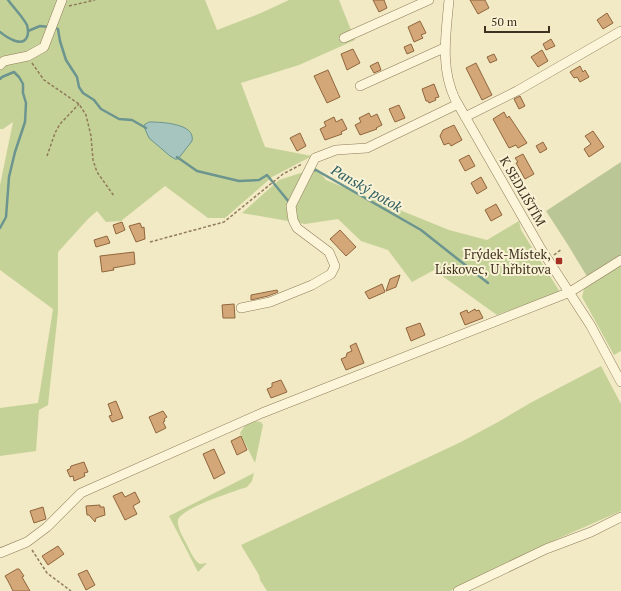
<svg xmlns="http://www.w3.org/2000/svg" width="621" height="591" viewBox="0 0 621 591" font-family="'PT Serif',serif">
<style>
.green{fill:#c5d297}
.cemetery{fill:#bbc697}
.water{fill:#a7c5bf;stroke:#6c958f}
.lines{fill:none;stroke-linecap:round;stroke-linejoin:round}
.stream{stroke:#6c958f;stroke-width:2.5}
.building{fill:#d3a778;stroke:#90663c}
.minor-casing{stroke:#8f7b59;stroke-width:10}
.path{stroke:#8f7b59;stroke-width:1.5;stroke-dasharray:3 2;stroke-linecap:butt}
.minor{stroke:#fcf5d9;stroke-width:9}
.poi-dot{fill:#a33023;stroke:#f9f2d5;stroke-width:1.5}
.labels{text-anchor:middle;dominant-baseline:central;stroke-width:4;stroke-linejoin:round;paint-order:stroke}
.street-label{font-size:13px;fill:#3e311e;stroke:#f9f2d5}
.poi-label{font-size:13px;fill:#3e311e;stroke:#f9f2d5;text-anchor:end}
.water-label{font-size:14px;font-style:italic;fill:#2c5d5f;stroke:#f9f2d5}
</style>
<rect width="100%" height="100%" fill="#f2e9c5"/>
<path class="green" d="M0,0H205L217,30L261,13L289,0H339L355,40L299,65L241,83L265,147L312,156L272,177L225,218H208L165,186L121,221L106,222L97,211L88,219L58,252V312L48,405L39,410L36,451L0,456V408L38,403L53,309L0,270V185L13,122L3,129H0Z
M316,168L326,180L449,230L487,240L519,221L521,230L560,292L497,315L434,270L412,282L388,250L361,241L338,219L305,224L242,213L279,180Z
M621,265V351L614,355L582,297L584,289Z
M601,366L621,404V511L530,551L450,591H267L260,580L259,575L241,545L461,442L498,422L532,402Z
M254,421L261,422L263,425L255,463L240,433L246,424Z
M254,473L252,481L247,487C235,491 181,508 178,520C177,527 182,535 185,541C189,548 193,560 200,564L207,563L198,572L169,516Z"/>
<path class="cemetery" d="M621,162V257L588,278L568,245L546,211Z"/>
<path class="water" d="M149,122C160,122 196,123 192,141L178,159H175L170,156L149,138L145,129L144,125Z"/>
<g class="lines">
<path class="stream" d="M56,28L58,29L60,41L66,60L77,77L79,87L83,93L94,100L101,109L119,119L132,120L146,128
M28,31L40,26L49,27
M0,32C6,37 22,48 27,37C29,33 28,29 27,25C22,16 14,8 8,0
M0,79L2,77L14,72L19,77L23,84V93L26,103L25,122L15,152L9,177L6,217L0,228
M177,157L197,171L239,181L259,180L267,175L289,202V201
M311,171L316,170L421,230L488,283"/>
</g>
<path class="building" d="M373,0H384L387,8L379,12Z
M470,0H485L489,8L478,14Z
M607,13L613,23L603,29L597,20Z
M420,21L426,33L421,35L423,38L414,42L408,27Z
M551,39L555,46L546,50L543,44Z
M411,44L414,51L407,54L404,47Z
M353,49L360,63L347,70L341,54Z
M542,50L548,61L538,67L531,57Z
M494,54L497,60L490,63L487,57Z
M378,62L381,70L374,73L370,66Z
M476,63L492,95L482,100L466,68Z
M580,66L583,72L585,70L589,77L580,82L577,77L574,78L570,72Z
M328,70L340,97L327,103L314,76Z
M434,84L439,97L435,98L436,100L429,103L428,101H426L422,89Z
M520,96L525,106L519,109L514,99Z
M399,105L405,118L395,122L389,109Z
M504,112L507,118L509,116L527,143L518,148L516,145L509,148L493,119Z
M369,113L371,117L377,114L382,125L376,128L377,129L360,135L355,125L361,122L359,118Z
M334,117L336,122L342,119L347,129L341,132L342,134L325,140L320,129L326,126L324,122Z
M454,125L462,140L451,146L449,143L444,145L440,136L443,130Z
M593,131L604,147L589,157L584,149L591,144L585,136Z
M300,133L306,146L297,151L290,138Z
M543,142L547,149L540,153L536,146Z
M523,154L534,174L525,179L516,163L518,162L515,158Z
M469,155L475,166L465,171L459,160Z
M481,177L487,188L477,194L471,183Z
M496,204L502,215L491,221L485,210Z
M122,222L125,230L116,234L113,225Z
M140,223L142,228L144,227L145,239L136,242L129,226Z
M340,230L356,247L346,256L330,239Z
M107,236L110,243L96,247L94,240Z
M134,252L135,264L113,268L114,270L102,272L100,256Z
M400,275L396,287L386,291L390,279Z
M382,284L385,292L369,299L365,292Z
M277,290L278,292L268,296L251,300V295Z
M234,304L235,318H223L222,305Z
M475,309L476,311L479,310L483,318L465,325L460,313L467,310L468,313Z
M420,323L425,335L411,341L406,328Z
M356,343L364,363L346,370L341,359L346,357L347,353L352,351L350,346Z
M281,380L287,392L271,398L267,389L272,387V383Z
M116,401L123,418L112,422L109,416L112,415L108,404Z
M163,411L167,417L164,419L165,421L163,422L166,428L156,433L149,417Z
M241,436L247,450L237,455L231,441Z
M214,449L225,473L214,479L203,454Z
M84,462L88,472L84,473L85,476L81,478L74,481L73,476L70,477L67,470L70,469L71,466Z
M122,492L125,497L135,492L140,502L133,506L137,514L125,520L113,496Z
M100,505V507H104L105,515L96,518L95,522L89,515H87L86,506Z
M43,507L46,519L34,523L30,511Z
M58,546L64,554L48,565L42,556Z
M17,569H19L24,576L22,577L30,591H13L8,581L5,576Z
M87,570L95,585L86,590L78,574Z"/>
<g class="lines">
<defs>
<path id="minor" d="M449,0C446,34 440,67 455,99L541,249L591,326L621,382
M344,38L429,0
M0,65L4,61L28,56L44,47L62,0
M360,86L444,48
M465,117L517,91L621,31
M241,308L270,302L312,285L331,274L335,266L329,252L297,228L293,220L291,206L315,158L336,150L367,148L458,104
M0,553L27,542L47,527L81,493L262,413L570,292L621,260
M458,591L546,549L591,532L621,517"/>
</defs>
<use href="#minor" class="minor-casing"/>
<path class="path" d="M69,6L95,0
M32,63L44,80L79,104L86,115L91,136L93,160L97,172L114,196
M47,156L55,133L60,124L79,104
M150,242L224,222L283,174L302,164
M554,255L562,249
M32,550L47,573L71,591"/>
<use href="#minor" class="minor"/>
</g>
<rect class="poi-dot" x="555" y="257" width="8" height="8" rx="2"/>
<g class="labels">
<g class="street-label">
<text transform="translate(523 191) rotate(60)">K SEDLIŠTÍM</text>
</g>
<g class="poi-label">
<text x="551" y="254">Frýdek-Místek,<tspan x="551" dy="15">Lískovec, U hřbitova</tspan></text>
</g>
<g class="water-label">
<text transform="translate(367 188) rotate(30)">Panský potok</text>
</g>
</g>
<path d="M485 26v6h64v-6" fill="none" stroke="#3e311e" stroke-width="2"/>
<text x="491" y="26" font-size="12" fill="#3e311e" stroke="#f9f2d5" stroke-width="3" paint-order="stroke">50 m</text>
</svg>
